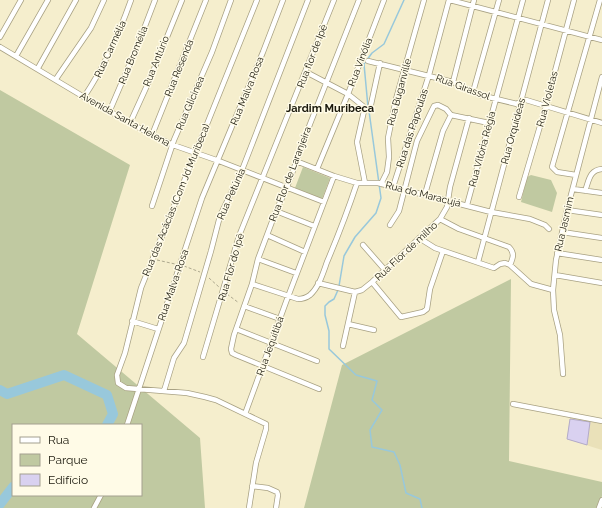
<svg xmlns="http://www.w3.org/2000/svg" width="602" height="508" viewBox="0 0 602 508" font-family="Raleway,sans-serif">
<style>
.built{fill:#eae1b9}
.green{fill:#c0c9a1;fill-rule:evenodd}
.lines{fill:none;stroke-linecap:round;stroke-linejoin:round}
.stream{stroke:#98c8db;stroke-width:1.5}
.river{stroke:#98c8db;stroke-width:10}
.building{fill:#d9d1f0;stroke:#b3abc9}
.minor-casing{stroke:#a8a183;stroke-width:6}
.path{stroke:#aea98f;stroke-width:1;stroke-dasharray:3 2;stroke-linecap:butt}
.minor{stroke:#fff;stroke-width:4.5}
.labels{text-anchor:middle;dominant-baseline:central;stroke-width:3;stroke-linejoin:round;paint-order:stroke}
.street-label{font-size:10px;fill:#1a180c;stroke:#fffbe7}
.neighbourhood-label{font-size:11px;font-weight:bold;fill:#1a180c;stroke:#fffbe7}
</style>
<rect width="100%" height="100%" fill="#f5eecd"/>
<path class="built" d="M570,416L602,422V450L567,439Z"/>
<path class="green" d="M0,90L130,165L77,334L200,438L205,508H0ZM13,425H141V495H13Z
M303,167L330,178L322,199L295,188Z
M531,175L551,180L557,193L552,212L521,202L527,177Z
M511,279L509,461L602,482V496L597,508H304L342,365Z"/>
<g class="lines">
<path class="stream" d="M368,107L364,64L372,53L384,44L404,0
M339,286L344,256L355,237L376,213L381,198L369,111
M338,290L334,299L329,302L325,306V315L329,331V349L356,375L377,381L372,400L382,410L370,430L372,447L394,452L400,465L406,493L420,499L422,508"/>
<path class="river" d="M0,390L7,394L64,375L107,395L113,414L107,425
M0,504L13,487"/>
</g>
<path class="building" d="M570,419L590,422L587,445L567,439Z"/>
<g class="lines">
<defs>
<path id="minor" d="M450,0L602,40
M0,37L21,0
M0,47L84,97L152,135L173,145L219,161L324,202
M16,56L48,0
M368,61L453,82L480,95L517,104L522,100H526L602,123
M38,68L76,0
M306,72L348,94L363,106L364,111L357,142L365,183
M56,79L91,28L104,0
M453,82L474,0
M473,92L499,0
M84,97C104,67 119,34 131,0
M110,110L137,47L155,0
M364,111L370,109L380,63
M451,115L489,123
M130,123L150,79L182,0
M152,135L206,0
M296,161L334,176L357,183H378L491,212L530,219L545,225L549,229
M317,169L348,94L384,0
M576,175L557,172L552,167L600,0
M381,184L387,172L389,157L388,138L396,99L424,0
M393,187L429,75L449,0
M573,189L602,193
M585,191C589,181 589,170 602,169
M425,194L443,131L451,115
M519,197L543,116L574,0
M467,205L523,0
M152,206L174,140L212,52L231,0
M567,210L602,215
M276,211L314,226
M440,219L459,229L509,247C515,253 513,258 510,265
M390,225L399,211L417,141L432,110L434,106L438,105L446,109L451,115
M562,232L602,238
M267,235L305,252
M419,238L435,248L494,268L500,264L505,263L510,265L531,284L553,290
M363,245L385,270
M557,253L602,260
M258,259L296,273
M478,262L548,0
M555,275L602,283
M372,282L401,317L423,312L427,309L430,289L443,251
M318,283L355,292L362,290L372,282L440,219L447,207L450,187L469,118
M252,284L298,299C303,299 306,298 310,295C319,287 323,273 327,262C338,236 348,210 357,183
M244,306L280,319
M132,321L158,329
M348,324L374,330
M236,329L317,361
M343,346L355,292
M203,357L239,236L334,0
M563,374L560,335L554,310L553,290L556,260L567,210L602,77
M319,389L236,355L232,353L231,349L234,335L252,284L258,259L276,211L287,187L310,124L359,0
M164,391L174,358L184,343L211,251L220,216L242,170L308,0
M513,404L602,421
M245,414L286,302L334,176
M127,425L202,198L263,52L283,0
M252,486L268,488L277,492L278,495L276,508
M94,508L101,495
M249,508L256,463L266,429V424L216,400L205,397L187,393L126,388L118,383L117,375L125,353L141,288L257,0
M599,508L602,500"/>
</defs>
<use href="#minor" class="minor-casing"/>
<path class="path" d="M157,260L175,264
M184,266L200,272
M209,278L219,287
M227,294L239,303"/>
<use href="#minor" class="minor"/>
</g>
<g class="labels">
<g class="street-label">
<text transform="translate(110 49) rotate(-65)">Rua Carmélia</text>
<text transform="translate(133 55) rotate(-68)">Rua Bromélia</text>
<text transform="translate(312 56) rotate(-69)">Rua flor de Ipê</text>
<text transform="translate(156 61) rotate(-68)">Rua Antúrio</text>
<text transform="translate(360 62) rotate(-69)">Rua Vinólia</text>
<text transform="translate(179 68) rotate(-68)">Rua Resenda</text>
<text transform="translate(463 87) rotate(20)">Rua Girassol</text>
<text transform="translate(247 91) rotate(-68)">Rua Malva Rosa</text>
<text transform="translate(399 92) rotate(-75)">Rua Buganville</text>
<text transform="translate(547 99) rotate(-75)">Rua Violetas</text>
<text transform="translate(190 103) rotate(-67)">Rua Glicinea</text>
<text transform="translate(125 119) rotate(29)">Avenida Santa Helena</text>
<text transform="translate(412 128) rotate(-72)">Rua das Papoulas</text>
<text transform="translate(513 131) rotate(-75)">Rua Orquídeas</text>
<text transform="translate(482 149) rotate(-75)">Rua Vitória Régia</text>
<text transform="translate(290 174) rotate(-69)">Rua Flor de Laranjeira</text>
<text transform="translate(231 194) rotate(-66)">Rua Petúnia</text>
<text transform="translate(423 194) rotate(14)">Rua do Maracujá</text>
<text transform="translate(176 200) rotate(-68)">Rua das Acácias (Com Jd Muribeca)</text>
<text transform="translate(564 224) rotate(-77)">Rua Jasmim</text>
<text transform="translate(406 251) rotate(-43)">Rua Flor de milho</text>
<text transform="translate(231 267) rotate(-74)">Rua Flor do Ipê</text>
<text transform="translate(173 285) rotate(-71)">Rua Malva-Rosa</text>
<text transform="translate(270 346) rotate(-70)">Rua Jequitibá</text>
</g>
<g class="neighbourhood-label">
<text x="330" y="108">Jardim Muribeca</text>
</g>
</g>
<rect x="12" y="424" width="130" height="72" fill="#fffbe7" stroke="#a3a08f"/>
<rect x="20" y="437" width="20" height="6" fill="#ffffff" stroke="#a3a08f"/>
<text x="48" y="444" font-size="12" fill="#1a180c">Rua</text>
<rect x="20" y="454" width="20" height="12" fill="#c0c9a1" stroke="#a3a08f"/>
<text x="48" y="464" font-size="12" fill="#1a180c">Parque</text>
<rect x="20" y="474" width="20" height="12" fill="#d9d1f0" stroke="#a3a08f"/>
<text x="48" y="484" font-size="12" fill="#1a180c">Edifício</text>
</svg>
